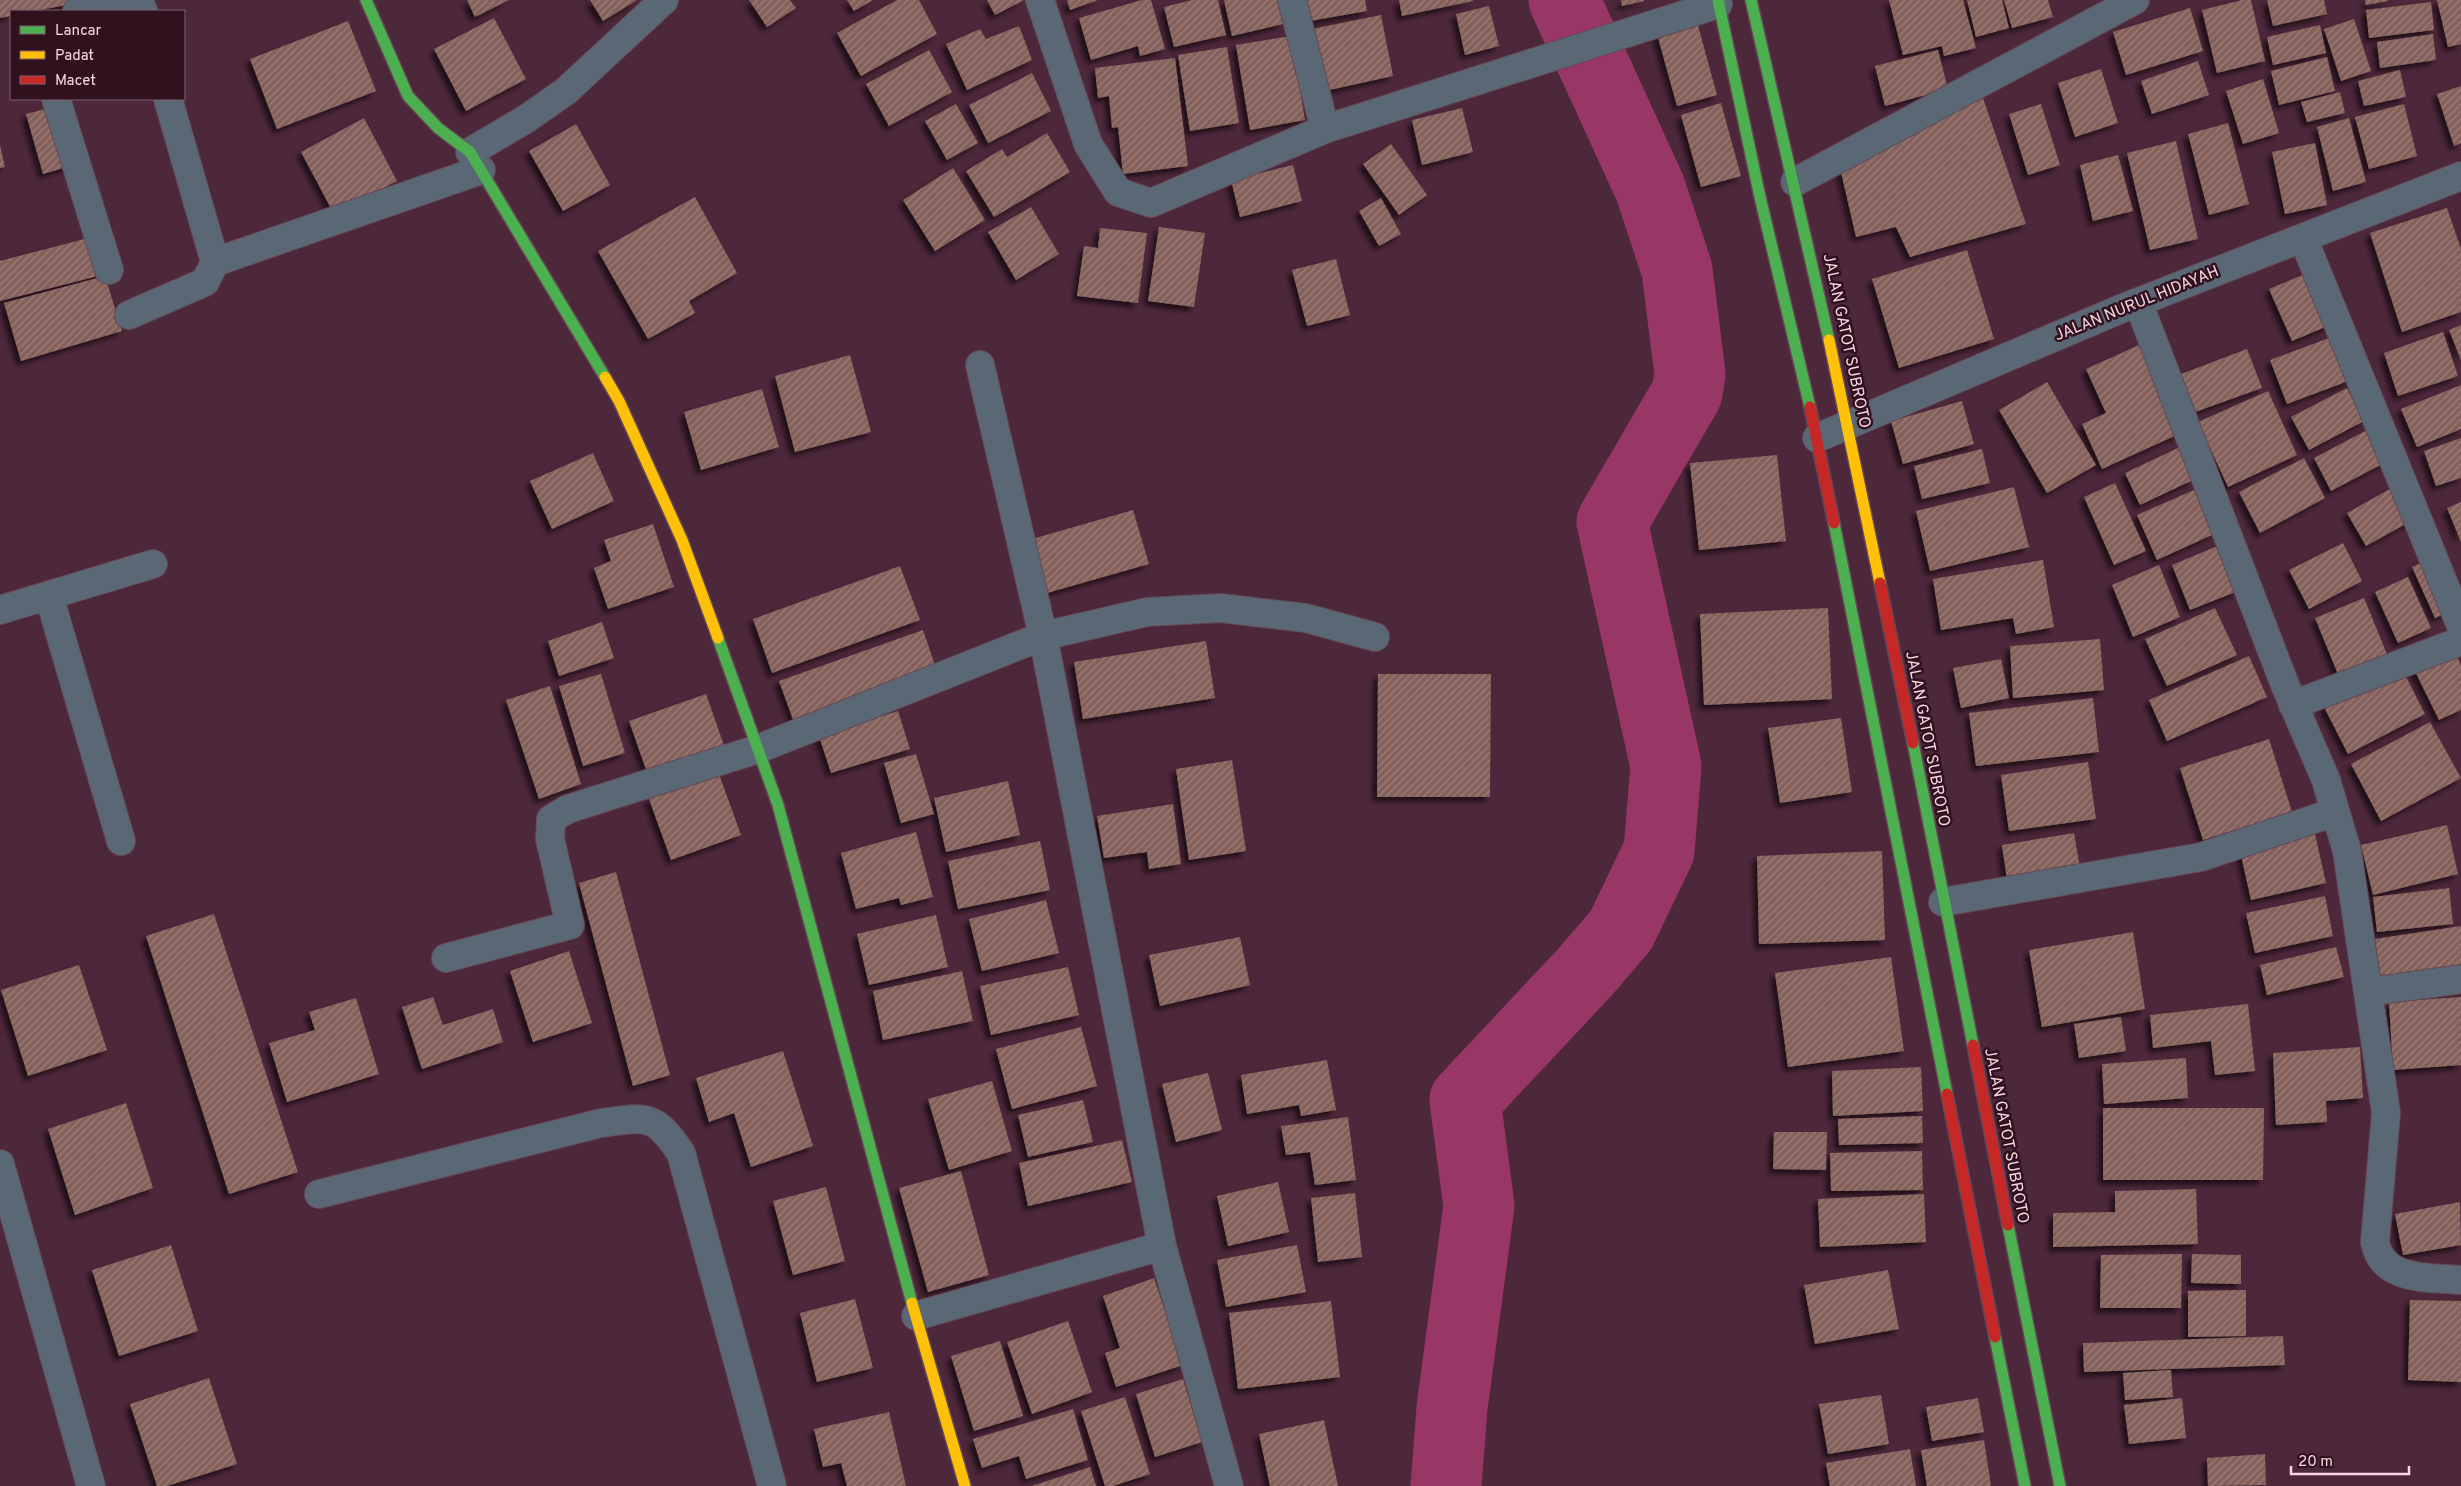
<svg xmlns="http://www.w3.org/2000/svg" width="2461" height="1486" viewBox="0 0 2461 1486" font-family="Overpass,sans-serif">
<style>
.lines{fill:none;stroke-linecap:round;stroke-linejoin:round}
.river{stroke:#983665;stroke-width:71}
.building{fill:url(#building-hatch);filter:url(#shadow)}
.street-casing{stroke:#654755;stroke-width:30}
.fast-casing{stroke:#654755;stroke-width:14}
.slow-casing{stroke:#654755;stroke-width:14}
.jam-casing{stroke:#654755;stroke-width:14}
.street{stroke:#5a6876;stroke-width:28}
.fast{stroke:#4caf50;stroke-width:11}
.slow{stroke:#ffc107;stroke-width:11}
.jam{stroke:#c62828;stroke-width:11}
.labels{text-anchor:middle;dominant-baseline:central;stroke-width:5;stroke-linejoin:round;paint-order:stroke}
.street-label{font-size:16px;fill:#fbd7e4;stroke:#30121f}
</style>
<defs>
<pattern id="building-hatch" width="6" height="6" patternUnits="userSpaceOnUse" patternTransform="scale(1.25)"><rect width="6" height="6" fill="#84605a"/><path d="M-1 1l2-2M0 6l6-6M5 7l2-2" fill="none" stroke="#9c7d79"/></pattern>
<filter id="shadow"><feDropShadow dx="-4.5" dy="4.5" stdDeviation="2.5" flood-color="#0009"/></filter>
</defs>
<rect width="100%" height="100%" fill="#4d273a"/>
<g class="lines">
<path class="river" d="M1446,1486L1452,1408L1479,1206L1465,1100L1586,971L1621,930L1659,851L1666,766L1612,522L1687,393L1690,374L1677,270L1650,188L1564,0"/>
</g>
<path class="building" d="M0,0H87V1L35,11H11V16L0,18Z
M467,0H509L475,17Z
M590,0H637L603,21Z
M749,0H790L796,8L767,27Z
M847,0H873L854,11Z
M897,0H919L937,34L861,76L837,33Z
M987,0H1024L995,15Z
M1067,0H1098L1070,10Z
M1142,0H1151L1165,49L1140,56L1138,46L1091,60L1079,18Z
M1192,0H1218L1226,35L1174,47L1164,7Z
M1224,0H1278L1283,24L1232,36Z
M1307,0H1365L1367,11L1310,21Z
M1399,0H1473V1L1402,16Z
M1621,0H1644V1L1622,6Z
M1889,0H1963L1976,48L1944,56L1942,46L1903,55Z
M1967,0H2002L2009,28L1976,37Z
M2004,0H2048L2053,17L2012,28Z
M2242,0H2251L2265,61L2217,73L2202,10Z
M2267,0H2324L2327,14L2273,26Z
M2365,0H2388V1L2366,5Z
M2437,0H2461V44L2448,47Z
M2431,2L2434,30L2369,38L2366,10Z
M1489,6L1499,46L1465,55L1456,14Z
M2190,8L2203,51L2126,75L2113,32Z
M1381,15L1393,76L1325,91L1312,29Z
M494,18L526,79L466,111L434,49Z
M2354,19L2371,71L2341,81L2324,29Z
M348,21L376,91L277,129L250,59Z
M1697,22L1717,95L1677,106L1657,34Z
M2320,25L2326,53L2273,65L2267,37Z
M1019,26L1032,60L967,90L946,44L980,29L986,39Z
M2433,34L2436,60L2380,68L2377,42Z
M1291,36L1305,120L1250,130L1236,45Z
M1227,47L1239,123L1190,131L1178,55Z
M929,50L952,92L889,126L866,84Z
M1938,50L1948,89L1885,106L1875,66Z
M2327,57L2335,91L2279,105L2271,71Z
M1175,58L1188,166L1123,174L1118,127L1112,128L1109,96L1098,98L1095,68Z
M2198,61L2209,95L2152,114L2141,81Z
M2101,69L2118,123L2075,137L2058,83Z
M2400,70L2406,97L2364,106L2358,81Z
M1032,73L1051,111L988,143L969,105Z
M2263,79L2279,133L2243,144L2226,91Z
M2461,86V143L2454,146L2437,94Z
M1981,92L2026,224L1910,257L1896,227L1856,237L1841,172Z
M2340,92L2345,113L2307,122L2301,102Z
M1721,103L1741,176L1701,187L1681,115Z
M956,104L978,143L947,160L925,121Z
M2041,104L2060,165L2028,175L2009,114Z
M2404,104L2417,156L2369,169L2355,117Z
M57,106L74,165L43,174L26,114Z
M1462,108L1473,152L1422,165L1412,120Z
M364,118L397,181L334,214L301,152Z
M2349,118L2366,182L2333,191L2317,127Z
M2228,123L2249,204L2209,215L2188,134Z
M576,124L610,185L563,211L529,151Z
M1047,133L1070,172L994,217L966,171L1002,149L1007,157Z
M2176,141L2198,239L2150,250L2127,153Z
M2315,143L2327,205L2285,214L2272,152Z
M1391,144L1427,195L1399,215L1363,164Z
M0,145L5,167L0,168Z
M2118,155L2133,211L2093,221L2080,165Z
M1293,165L1302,201L1240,217L1231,180Z
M953,168L985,220L935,251L903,200Z
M695,197L737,273L689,301L695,313L648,339L598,251Z
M1381,198L1401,234L1379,246L1359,211Z
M1031,207L1059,254L1016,280L988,232Z
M2447,208L2461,249V312L2402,332L2370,233Z
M1159,227L1205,233L1194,307L1148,301Z
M1100,228L1147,233L1138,303L1077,296L1084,246L1098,248Z
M96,236L106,274L0,301V261Z
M1967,250L1994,339L1899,368L1872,279Z
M1336,259L1350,315L1307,326L1292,270Z
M2312,271L2335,323L2292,341L2269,289Z
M105,276L122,331L21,361L4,303Z
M2461,325V360L2449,330Z
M2443,332L2458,376L2398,396L2384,353Z
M2334,336L2351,380L2287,404L2270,360Z
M2139,345L2179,434L2102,469L2082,424L2106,413L2086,369Z
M2247,349L2262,388L2195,412L2181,374Z
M850,355L871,432L795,452L775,376Z
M2047,382L2096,465L2047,493L1999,410Z
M2461,385V429L2417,447L2401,409Z
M2347,388L2364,421L2309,450L2291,417Z
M762,389L779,447L701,470L684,412Z
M2268,391L2297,455L2228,487L2198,422Z
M1962,401L1974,444L1903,464L1891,421Z
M2369,429L2386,462L2331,491L2314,458Z
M2461,438V478L2436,486L2424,451Z
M2178,448L2193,480L2140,505L2125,473Z
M1982,449L1990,483L1922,499L1914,466Z
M593,453L614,501L552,529L530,481Z
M1777,455L1786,541L1699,550L1690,463Z
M2304,458L2325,498L2260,533L2239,492Z
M2404,481L2422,515L2366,546L2347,513Z
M2115,483L2146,551L2114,565L2084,497Z
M2014,487L2029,547L1930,571L1916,511Z
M2194,490L2214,534L2157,560L2137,515Z
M2461,502V542L2447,508Z
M1133,510L1149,564L1040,595L1025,541Z
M653,524L674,587L608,609L594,568L611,561L604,540Z
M2343,543L2362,581L2309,609L2289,570Z
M2220,545L2238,591L2190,610L2172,565Z
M2445,552L2461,587V606L2435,618L2412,567Z
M2043,560L2054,627L2016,634L2013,618L1941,630L1933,579Z
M2159,565L2180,617L2133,637L2112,585Z
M900,566L920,620L772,673L753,619Z
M2408,577L2431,628L2398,643L2375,592Z
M2364,598L2389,659L2340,679L2315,618Z
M1828,608L1832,699L1704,705L1700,614Z
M2215,608L2237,655L2167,686L2145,639Z
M602,622L614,658L559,676L548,641Z
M923,630L939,677L796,728L779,681Z
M2100,639L2104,690L2013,698L2010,646Z
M2448,639L2461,665V710L2439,720L2409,659Z
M1206,641L1215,698L1083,719L1074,662Z
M2249,656L2267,697L2167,741L2149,700Z
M2001,659L2009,698L1961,708L1953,668Z
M2400,665L2425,714L2348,754L2323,705Z
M601,674L625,753L583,766L559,686Z
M1378,674H1491L1490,797H1377Z
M550,686L581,784L539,799L506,700Z
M706,694L726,751L649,778L629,721Z
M2093,698L2099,752L1976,766L1969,713Z
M898,711L910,749L831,773L819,736Z
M1841,718L1852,792L1780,803L1768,728Z
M2430,722L2461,778L2381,821L2351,764Z
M2269,739L2292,812L2203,840L2180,768Z
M916,754L934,814L901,823L884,763Z
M1232,760L1246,851L1189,860L1176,769Z
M2088,762L2096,819L2009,831L2001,775Z
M719,774L741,835L671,860L649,799Z
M1008,781L1020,835L946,852L934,798Z
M1173,804L1181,864L1149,869L1147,852L1104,858L1097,816Z
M2447,825L2458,874L2373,895L2361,845Z
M916,832L933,897L901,905L899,898L856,909L841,853Z
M2074,833L2080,868L2007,880L2002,845Z
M2315,834L2326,883L2251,900L2240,851Z
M1040,841L1050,890L958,909L948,861Z
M1882,851L1885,940L1759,944L1757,856Z
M616,872L670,1075L633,1086L579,883Z
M2449,888L2453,924L2377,932L2373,897Z
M2325,896L2333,936L2255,953L2246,913Z
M1046,900L1059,953L982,971L969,919Z
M214,914L298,1172L229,1194L146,936Z
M936,915L948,967L869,985L857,934Z
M2461,926V966L2380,978L2375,939Z
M2133,932L2145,1009L2042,1027L2029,950Z
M1240,937L1250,985L1160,1006L1149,955Z
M2336,947L2344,977L2267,995L2260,965Z
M569,951L592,1023L533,1042L510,971Z
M1891,957L1904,1051L1788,1067L1775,973Z
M79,965L107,1050L28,1076L1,990Z
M1068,967L1079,1015L991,1035L980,986Z
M962,971L973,1021L883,1040L873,991Z
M433,997L443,1025L493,1009L503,1042L422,1069L402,1007Z
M2461,997V1065L2393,1070L2389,1002Z
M356,998L379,1074L287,1102L269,1043L315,1030L309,1012Z
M2248,1004L2255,1071L2215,1075L2211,1041L2153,1048L2150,1015Z
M2121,1017L2126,1051L2079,1058L2074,1024Z
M1081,1027L1097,1086L1012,1109L996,1049Z
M2360,1047L2363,1098L2326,1101L2327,1122L2276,1125L2273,1053Z
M783,1051L813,1146L751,1167L734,1113L709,1122L696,1078Z
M2186,1058L2188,1098L2104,1104L2102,1064Z
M1327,1060L1336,1110L1301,1116L1299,1105L1247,1114L1241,1075Z
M1921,1067L1923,1111L1833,1116L1832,1071Z
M1208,1073L1222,1130L1176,1142L1162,1084Z
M992,1081L1012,1151L949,1170L928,1099Z
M1083,1100L1093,1142L1028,1157L1018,1115Z
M126,1103L153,1188L75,1215L48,1129Z
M2103,1108H2264L2263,1180H2103Z
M1922,1116L1923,1143L1839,1145L1838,1119Z
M1348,1117L1356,1180L1315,1185L1310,1152L1286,1155L1281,1126Z
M1774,1132H1827L1826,1170L1773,1169Z
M1122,1140L1132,1182L1028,1206L1019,1163Z
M1922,1151L1923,1190L1831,1191L1830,1153Z
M961,1171L989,1275L928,1292L899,1188Z
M1278,1182L1289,1232L1228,1246L1217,1196Z
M826,1187L845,1261L793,1275L773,1201Z
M2196,1189L2198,1244L2053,1247V1213L2115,1212V1191Z
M1355,1193L1362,1257L1318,1262L1311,1198Z
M1924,1194L1926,1242L1820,1247L1818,1199Z
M2460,1202L2461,1245L2403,1255L2395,1214Z
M171,1245L198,1331L119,1356L92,1270Z
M1297,1245L1306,1292L1226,1307L1217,1260Z
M2182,1254L2181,1308H2100L2101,1255Z
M2192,1254L2241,1255V1284L2191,1283Z
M1888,1270L1899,1329L1815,1344L1804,1285Z
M1154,1278L1183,1365L1116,1387L1105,1353L1120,1348L1103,1296Z
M2246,1290V1336L2188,1337V1291Z
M855,1299L873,1368L817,1382L800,1313Z
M2410,1300L2461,1301V1382L2408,1380Z
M1331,1301L1340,1377L1238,1389L1229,1313Z
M1068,1321L1092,1392L1032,1414L1007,1342Z
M2283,1336L2285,1365L2084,1372L2083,1343Z
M1000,1341L1023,1416L974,1431L951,1356Z
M2171,1370L2173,1397L2125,1400L2123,1373Z
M209,1378L237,1464L167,1486H157L130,1404Z
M1183,1379L1202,1442L1155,1457L1136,1394Z
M1881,1395L1889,1444L1828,1454L1819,1404Z
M1125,1397L1150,1474L1113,1486H1105L1081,1411Z
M1978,1398L1984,1432L1932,1441L1926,1407Z
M2182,1398L2186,1438L2129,1444L2124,1405Z
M1073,1409L1088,1460L1026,1479L1019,1456L982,1468L973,1439Z
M889,1412L906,1486H847L841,1463L823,1467L814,1429Z
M1324,1420L1338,1486H1270L1259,1434Z
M1984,1440L1991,1486H1927L1921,1450Z
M1910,1449L1916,1486H1830L1826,1463Z
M2265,1454L2266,1485L2208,1486L2207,1458Z
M1090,1467L1096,1486H1032Z"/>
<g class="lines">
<defs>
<path id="street" d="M139,0L143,11
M1040,0L1088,144L1118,192L1151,203L1325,129L1718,4
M1292,0L1325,129
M77,11L116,0
M56,99L109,270
M168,99L215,262
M470,152L526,119L566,91L664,0
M1795,182L2135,0
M2303,238L2461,626
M2138,302L2285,685L2326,780L2347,851L2386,1113L2375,1242C2382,1282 2430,1277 2461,1280
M129,315L205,282L215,262L481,170
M980,365L1043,636L1162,1246L1229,1486
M1817,438L2123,308L2461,176
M49,596L121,841
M0,610L153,564
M2293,705L2461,641
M1943,902L2201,857L2335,812
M446,958L570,925L550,839L551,819L568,809L758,749L1043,636L1147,612L1220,608L1306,618L1375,637
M2368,992L2461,979
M0,1164L91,1486
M319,1194L601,1123C647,1117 654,1113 681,1153L772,1486
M916,1316L1162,1246"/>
<path id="fast" d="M366,0L408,96L438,128L470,152L605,377
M1718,0L1760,197L1810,407
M1751,0L1829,340
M1834,523L1947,1094
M718,638L778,805L912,1303
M1913,743L1973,1045
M2008,1225L2060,1486
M1995,1337L2025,1486"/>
<path id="slow" d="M1829,340L1880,583
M605,377L619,401L682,540L718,638
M912,1303L965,1486"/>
<path id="jam" d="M1810,407L1834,523
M1880,583L1913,743
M1973,1045L2008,1225
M1947,1094L1995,1337"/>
</defs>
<use href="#street" class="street-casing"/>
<use href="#fast" class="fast-casing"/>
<use href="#slow" class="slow-casing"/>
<use href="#jam" class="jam-casing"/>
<use href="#street" class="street"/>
<use href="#fast" class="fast"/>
<use href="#slow" class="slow"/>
<use href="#jam" class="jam"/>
</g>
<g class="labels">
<g class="street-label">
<text transform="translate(2137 304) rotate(-22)">JALAN NURUL HIDAYAH</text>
<text transform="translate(1846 341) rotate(78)">JALAN GATOT SUBROTO</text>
<text transform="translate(1927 739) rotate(79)">JALAN GATOT SUBROTO</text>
<text transform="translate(2006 1136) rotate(79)">JALAN GATOT SUBROTO</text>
</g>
</g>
<rect x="10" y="10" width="175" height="90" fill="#30121f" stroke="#81616e"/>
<rect x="20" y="26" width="25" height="8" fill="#4caf50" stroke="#81616e"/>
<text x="55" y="35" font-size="15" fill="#fbd7e4">Lancar</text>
<rect x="20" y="51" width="25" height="8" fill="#ffc107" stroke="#81616e"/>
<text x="55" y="60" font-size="15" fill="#fbd7e4">Padat</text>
<rect x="20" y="76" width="25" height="8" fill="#c62828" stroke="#81616e"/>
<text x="55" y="85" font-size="15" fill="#fbd7e4">Macet</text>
<path d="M2291 1466v8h118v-8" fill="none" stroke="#fbd7e4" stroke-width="2.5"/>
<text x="2298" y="1466" font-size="15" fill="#fbd7e4" stroke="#30121f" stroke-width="4" paint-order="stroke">20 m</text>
</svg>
